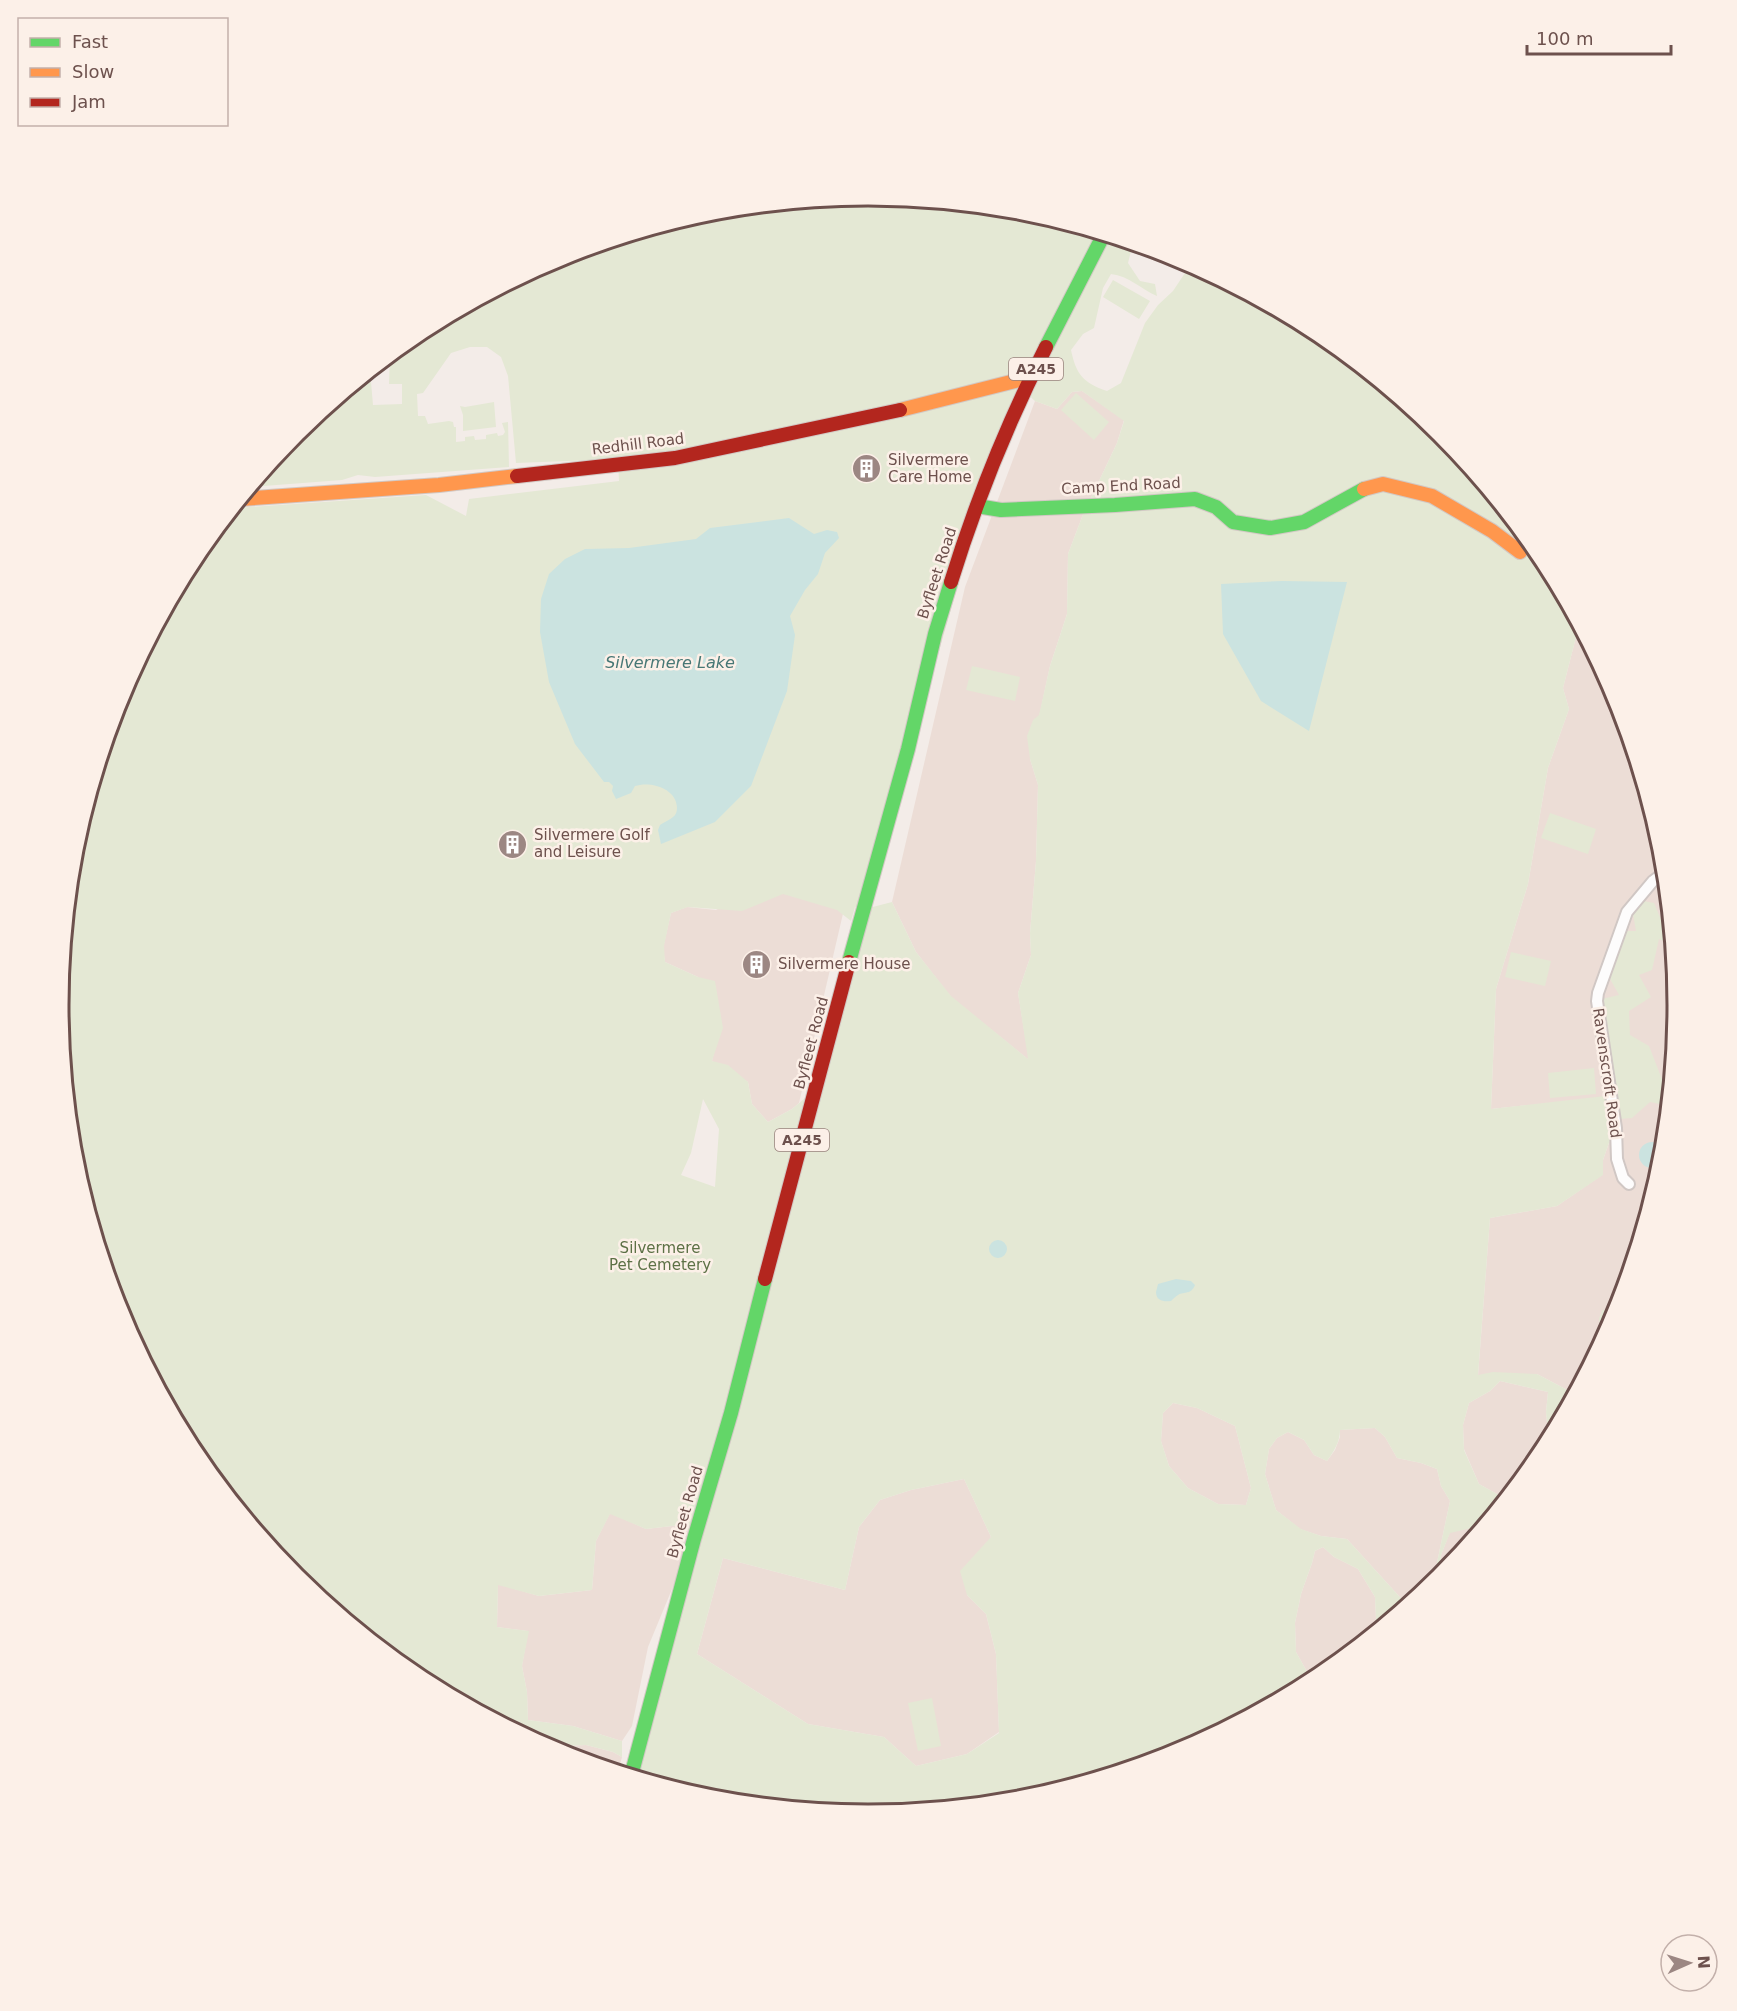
<svg xmlns="http://www.w3.org/2000/svg" width="1737" height="2011" viewBox="0 0 1737 2011" font-family="'DejaVu Sans',sans-serif">
<style>
.residential{fill:#ecddd6}
.green{fill:#e4e8d4;fill-rule:evenodd}
.water{fill:#cbe3e0}
.lines{fill:none;stroke-linecap:round;stroke-linejoin:round}
.street-casing{stroke:#d0c7c4;stroke-width:14}
.fast-casing{stroke:#d2c8c4;stroke-width:16}
.slow-casing{stroke:#d2c8c4;stroke-width:16}
.jam-casing{stroke:#d2c8c4;stroke-width:16}
.street{stroke:#fdfcfc;stroke-width:10}
.fast{stroke:#63d668;stroke-width:14}
.slow{stroke:#ff974d;stroke-width:14}
.jam{stroke:#b3261e;stroke-width:14}
.labels{text-anchor:middle;dominant-baseline:central;stroke-width:5;stroke-linejoin:round;paint-order:stroke}
.shield{fill:#fcf0e8;stroke:#98817c;stroke-width:1.5}
.shield-label{font-size:14px;font-weight:bold;fill:#6d514d}
.street-label{font-size:15px;fill:#6d514d;stroke:#fcf0e8}
.poi-label{font-size:15px;fill:#6d514d;stroke:#fcf0e8;text-anchor:start}
.park-label{font-size:15px;fill:#5d7146;stroke:#fcf0e8}
.water-label{font-size:16px;font-style:italic;fill:#477775;stroke:#fcf0e8}
.rim{fill:none;stroke:#6d514d;stroke-width:3}
</style>
<rect width="100%" height="100%" fill="#f3ece8"/>
<path class="residential" d="M1082,391L1124,420L1117,443L1082,517L1068,554L1067,614L1050,666L1030,759L1038,785L1036,861L1030,933L1031,955L1018,993L1029,1060L951,997L916,952L892,902L965,587L1035,401L1057,409L1072,392Z
M1584,633L1617,696L1663,848L1678,1006L1663,1164L1617,1316L1575,1394L1537,1374L1478,1376L1490,1218L1557,1206L1602,1175L1603,1160L1611,1137L1528,1105L1491,1109L1496,989L1528,884L1548,768L1569,709L1563,688L1576,637Z
M774,888L845,905L799,1103L792,1109L768,1122L752,1104L748,1082L712,1061L720,1023L698,977L665,962L663,948L671,913L687,907L716,910L746,894Z
M1500,1381L1548,1392L1546,1412L1549,1443L1542,1456L1506,1499L1479,1484L1464,1449L1463,1425L1469,1403L1490,1391Z
M1173,1403L1197,1408L1235,1426L1251,1488L1246,1505L1218,1504L1188,1488L1169,1466L1161,1441L1163,1413Z
M1375,1428L1385,1437L1397,1458L1421,1463L1437,1469L1441,1486L1450,1501L1435,1572L1427,1590L1408,1606L1347,1539L1321,1536L1300,1529L1276,1510L1265,1474L1269,1449L1277,1438L1288,1432L1304,1440L1314,1455L1327,1461L1335,1450L1340,1437V1430Z
M964,1479L991,1537L967,1595L986,1614L996,1654L999,1732L967,1754L916,1766L884,1737L808,1724L697,1654L723,1558L845,1590L859,1527L880,1500L911,1490Z
M610,1513L646,1529L681,1525L694,1536L648,1647L632,1726L622,1741L573,1726L528,1720L527,1692L522,1666L528,1631L497,1627L498,1584L539,1596L592,1590L596,1541Z
M1481,1526L1483,1528L1438,1581L1441,1555L1450,1532Z
M1323,1547L1334,1557L1358,1569L1375,1597L1376,1619L1366,1640L1319,1678L1310,1677L1296,1652L1295,1623L1301,1594L1312,1563L1315,1551Z
M513,1729L562,1746L586,1745L613,1752L622,1757L618,1772L558,1754Z"/>
<path class="green" d="M869,196L1027,211L1133,243L1128,263L1140,281L1155,284L1157,296C1141,289 1129,276 1111,274L1103,288L1094,328L1083,334L1071,350C1076,374 1083,383 1107,391L1121,383L1145,323L1158,305L1173,291L1191,264L1319,332L1442,433L1542,556L1584,633L1576,637L1563,688L1569,709L1548,768L1528,884L1496,989L1491,1109L1605,1096L1611,1137L1603,1160V1175L1557,1206L1490,1218L1478,1375L1493,1372L1537,1374L1575,1394L1549,1443L1546,1412L1548,1392L1500,1381L1490,1391L1469,1403L1463,1425L1464,1450L1479,1484L1506,1499L1483,1528L1480,1526L1450,1533L1441,1555L1438,1581L1427,1590L1435,1572L1450,1501L1441,1486L1437,1469L1421,1463L1397,1458L1385,1437L1375,1428L1340,1430C1340,1442 1334,1451 1327,1461L1314,1455L1304,1440L1288,1432L1277,1438L1269,1449L1265,1474L1276,1510L1301,1529L1321,1536L1347,1539L1408,1606L1366,1640L1376,1619L1375,1597L1358,1569L1334,1557L1323,1547L1315,1551L1312,1563L1301,1594L1295,1623L1296,1652L1310,1677L1319,1678L1178,1754L1026,1800L868,1815L710,1800L638,1778L648,1736L668,1668L694,1536L681,1525L646,1529L610,1514L596,1541L592,1590L539,1596L498,1585L497,1627L529,1631L522,1666L527,1692L528,1720L573,1726L622,1741V1757L613,1752L586,1745L562,1746L513,1729L418,1679L296,1578L195,1455L120,1315L74,1163L59,1006L74,847L120,695L195,555L234,508L426,495L466,516L469,499L619,481L618,459L516,463L508,376L501,357L487,347H470L451,353L423,393L417,394L418,416H425L428,424L449,421L453,422L454,427H456V442L465,441V437L474,436L475,440L486,439V435L497,433L498,436L503,435L505,432L502,423L508,422L509,467L375,477L358,475L342,480L251,487L296,433L365,376L371,382L373,405L402,404V384H389L390,355L419,332L559,257L711,211ZM1082,391L1124,421L1117,443L1082,517L1068,554L1067,614L1050,666L1039,715L1033,720L1027,736L1030,759L1038,785L1036,861L1030,933L1031,955L1018,993L1028,1059L951,996L916,952L892,902L865,909L993,463L1025,392L1035,401L1057,409L1072,392ZM783,894L837,910L851,921L855,907L864,909L816,1089L792,1109L768,1122L752,1104L748,1082L728,1065L712,1061L723,1028L715,981L698,977L665,962L664,946L671,913L688,907L742,911ZM703,1099L719,1129L715,1187L681,1175L691,1153ZM1173,1403L1197,1408L1235,1426L1251,1488L1246,1505L1218,1504L1188,1488L1169,1466L1161,1441L1163,1413ZM964,1479L991,1537L960,1571L967,1595L986,1614L996,1654L999,1733L967,1754L916,1766L884,1737L808,1724L697,1654L723,1558L845,1590L859,1527L880,1500L911,1490Z
M1113,280L1150,301L1139,319L1103,297Z
M1076,393L1109,422L1094,440L1061,410Z
M494,402L496,427L463,431V415L460,406L465,407Z
M972,666L1020,677L1015,701L966,690Z
M1550,813L1596,829L1588,854L1541,838Z
M1643,901L1654,903L1662,922L1671,933L1673,945L1659,939L1652,970L1639,975L1651,997L1629,1011L1630,1035L1649,1046L1663,1082L1671,1086L1669,1106L1650,1102L1632,1118L1619,1119L1602,999L1619,995L1609,977L1626,931H1636L1633,914Z
M1511,952L1551,961L1545,986L1505,977Z
M1594,1068L1596,1094L1550,1098L1548,1073Z
M1619,1309L1609,1329L1600,1325L1599,1319L1602,1310Z
M932,1698L941,1746L918,1751L908,1703Z"/>
<path class="water" d="M789,518L814,534L827,530L837,532L839,538L825,553L818,574L805,590L790,616L795,635L787,691L751,786L715,822L661,844L658,830L660,825C664,822 670,820 673,817C676,815 677,811 677,808C677,788 650,781 635,786L631,793L616,799L612,791L613,786L609,782H604L575,744L549,682L540,632L541,599L549,574L565,559L585,549L629,548L696,539L710,528Z
M1282,581L1347,582L1309,731L1261,701L1223,634L1221,584Z
M1639 1155a13 13 0 1 1 26 0a13 13 0 1 1-26 0Z
M989 1249a9 9 0 1 1 18 0a9 9 0 1 1-18 0Z
M1176,1279L1191,1281L1195,1285C1191,1295 1185,1291 1178,1295C1175,1297 1173,1299 1171,1301C1164,1302 1156,1301 1156,1292L1158,1284Z"/>
<g class="lines">
<defs>
<path id="street" d="M1629,1184L1623,1178L1617,1159L1616,1128L1597,1001L1598,993L1627,912L1653,881L1665,872"/>
<path id="fast" d="M1046,347L1104,234
M977,506L1001,510L1115,505L1195,499L1216,507L1233,522L1270,528L1304,522L1364,489
M849,962L908,749L935,634L951,582
M631,1776L694,1539L731,1413L765,1279"/>
<path id="slow" d="M900,410L1031,377
M1364,489L1383,484L1432,496L1492,531L1520,552
M241,499L439,485L517,476"/>
<path id="jam" d="M517,476L675,458L900,410
M951,582C976,501 1008,422 1046,347
M765,1279L849,962"/>
</defs>
<use href="#street" class="street-casing"/>
<use href="#fast" class="fast-casing"/>
<use href="#slow" class="slow-casing"/>
<use href="#jam" class="jam-casing"/>
<use href="#street" class="street"/>
<use href="#fast" class="fast"/>
<use href="#slow" class="slow"/>
<use href="#jam" class="jam"/>
</g>
<defs>
<symbol id="building-disc" viewBox="-11 -11 22 22"><circle r="9.5" fill="#9c8783" stroke="#fcf0e8"/><path d="M-4-6H4V6H1V3H-1V6H-4ZM-2.5-4.3h1.7v1.8h-1.7ZM.8-4.3h1.7v1.8H.8ZM-2.5-1h1.7V.8h-1.7ZM.8-1h1.7V.8H.8Z" fill="#fff"/></symbol>
</defs>
<g fill-rule="evenodd">
<use href="#building-disc" x="850" y="452" width="33" height="33"/>
<use href="#building-disc" x="496" y="828" width="33" height="33"/>
<use href="#building-disc" x="740" y="948" width="33" height="33"/>
</g>
<g class="labels">
<g class="shield">
<rect x="1009" y="358" width="54" height="22" rx="4.5"/>
<rect x="775" y="1129" width="54" height="22" rx="4.5"/>
</g>
<g class="shield-label">
<text x="1036" y="369">A245</text>
<text x="802" y="1140">A245</text>
</g>
<g class="street-label">
<text transform="translate(638 444) rotate(-7)">Redhill Road</text>
<text transform="translate(1121 486) rotate(-3)">Camp End Road</text>
<text transform="translate(937 573) rotate(-72)">Byfleet Road</text>
<text transform="translate(811 1043) rotate(-75)">Byfleet Road</text>
<text transform="translate(1607 1073) rotate(82)">Ravenscroft Road</text>
<text transform="translate(685 1512) rotate(-74)">Byfleet Road</text>
</g>
<g class="poi-label">
<text x="888" y="460">Silvermere<tspan x="888" dy="17">Care Home</tspan></text>
<text x="534" y="835">Silvermere Golf<tspan x="534" dy="17">and Leisure</tspan></text>
<text x="778" y="964">Silvermere House</text>
</g>
<g class="park-label">
<text x="660" y="1248">Silvermere<tspan x="660" dy="17">Pet Cemetery</tspan></text>
</g>
<g class="water-label">
<text x="670" y="662">Silvermere Lake</text>
</g>
</g>
<path d="M0 0H1737V2011H0ZM69 1005a799 799 0 1 1 1598 0a799 799 0 1 1-1598 0Z" fill="#fcf0e8" fill-rule="evenodd"/>
<path class="rim" d="M69 1005a799 799 0 1 1 1598 0a799 799 0 1 1-1598 0Z"/>
<rect x="18" y="18" width="210" height="108" fill="#fcf0e8" stroke="#c3b0aa" stroke-width="1.5"/>
<rect x="30" y="38" width="30" height="9" fill="#63d668" stroke="#c3b0aa" stroke-width="1.5"/>
<text x="72" y="48" font-size="18" fill="#6d514d">Fast</text>
<rect x="30" y="68" width="30" height="9" fill="#ff974d" stroke="#c3b0aa" stroke-width="1.5"/>
<text x="72" y="78" font-size="18" fill="#6d514d">Slow</text>
<rect x="30" y="98" width="30" height="9" fill="#b3261e" stroke="#c3b0aa" stroke-width="1.5"/>
<text x="72" y="108" font-size="18" fill="#6d514d">Jam</text>
<g transform="translate(1689 1963) rotate(87)"><circle r="28" fill="#fcf0e8" stroke="#c3b0aa" stroke-width="1.5"/>
<path d="M0-4.5L10 22L0 15L-10 22Z" fill="#9c8783"/>
<text y="-9" font-size="16" font-weight="bold" text-anchor="middle" fill="#6d514d">N</text>
</g>
<path d="M1527 45v9h144v-9" fill="none" stroke="#6d514d" stroke-width="3"/>
<text x="1536" y="45" font-size="18" fill="#6d514d" stroke="#fcf0e8" stroke-width="4.5" paint-order="stroke">100 m</text>
</svg>
